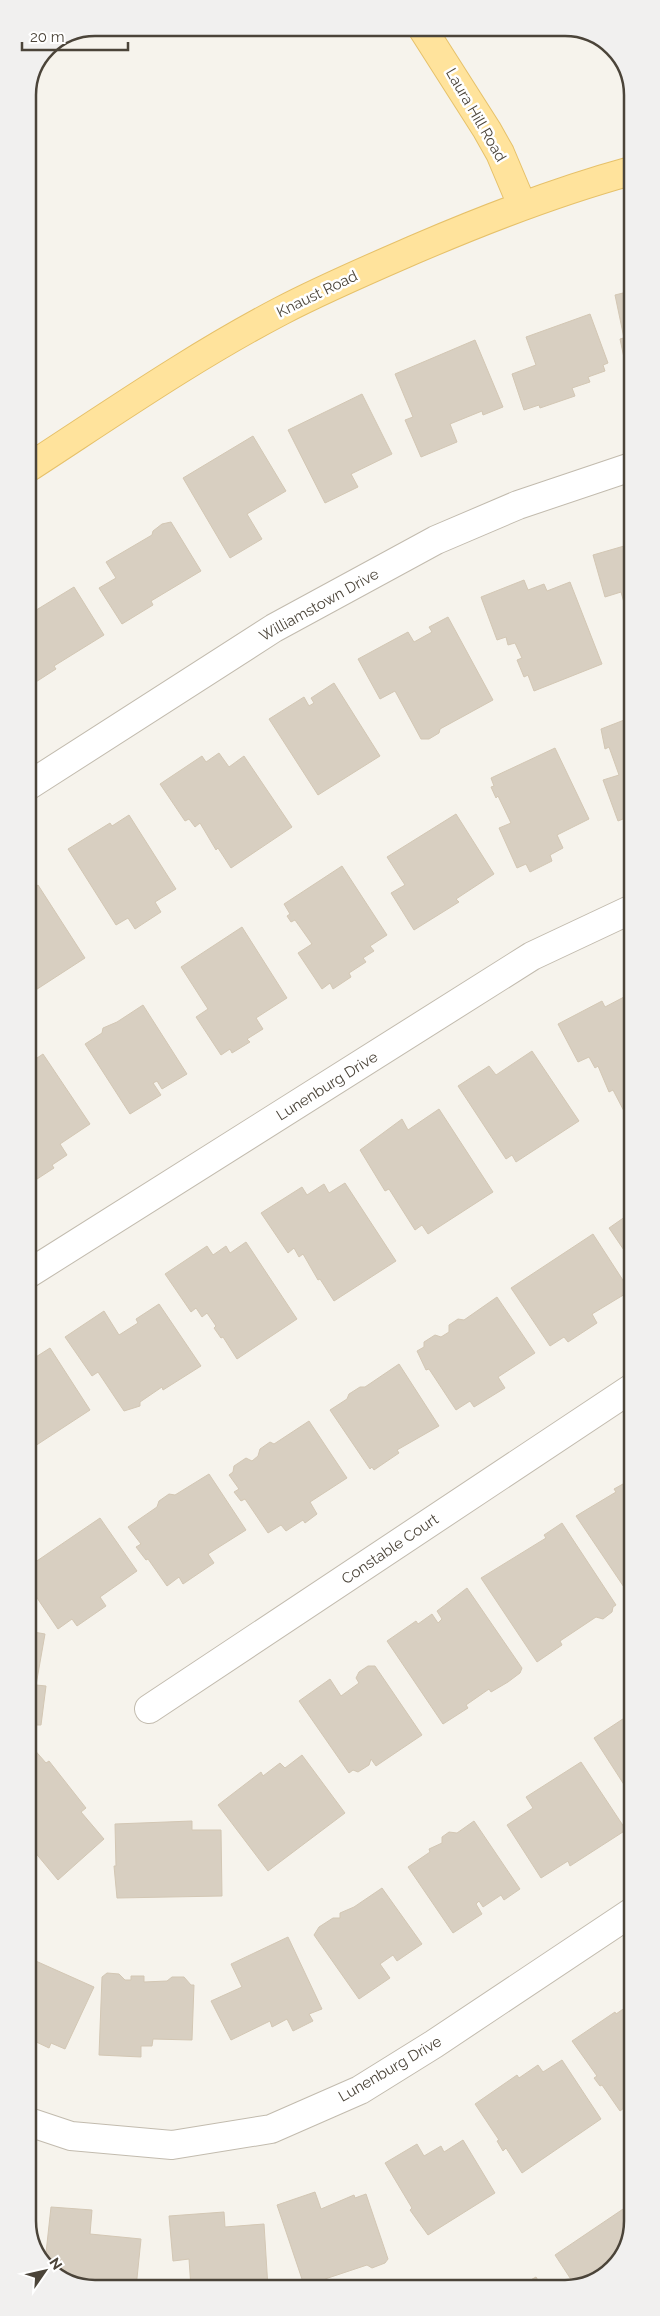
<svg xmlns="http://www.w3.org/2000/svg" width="660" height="2316" viewBox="0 0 660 2316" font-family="Raleway,sans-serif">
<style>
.building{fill:#d8cfc1;stroke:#d3c7b4}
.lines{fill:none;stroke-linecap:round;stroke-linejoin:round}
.minor-casing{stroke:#c2bbae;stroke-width:30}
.major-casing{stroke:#e6c16a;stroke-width:30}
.minor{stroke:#fff;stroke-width:28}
.major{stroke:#ffe39c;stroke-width:28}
.labels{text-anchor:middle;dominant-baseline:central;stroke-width:5;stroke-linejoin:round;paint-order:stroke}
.street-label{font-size:15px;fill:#4b4439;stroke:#fff}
.rim{fill:none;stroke:#4b4439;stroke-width:2.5}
</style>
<rect width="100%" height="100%" fill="#f6f3ec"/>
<path class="building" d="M631,291V380L629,381L620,339L624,338L615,295Z
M590,314L608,363L603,365L605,371L588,377L590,382L572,388L575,396L540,408L539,405L524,410L512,374L536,365L526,337Z
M475,340L503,407L483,415L482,411L450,424L457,442L421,457L405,420L413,417L395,374Z
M362,394L392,454L351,474L358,487L325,503L288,430Z
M253,436L286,491L247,514L262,539L230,558L183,478Z
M171,522L201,571L151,601L153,605L122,624L99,588L116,578L106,562L152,535L153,531L162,524Z
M631,544V627L621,592L605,597L593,555Z
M524,580L528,590L544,584L547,591L570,582L602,664L534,691L528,675L524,677L517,660L522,658L515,643L508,645L506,637L497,640L481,597Z
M74,587L104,635L54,666L56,669L28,687V615Z
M448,617L493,700L440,729L439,733L429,739H421L395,691L380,699L358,659L408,632L414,642L432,632L429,627Z
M334,683L380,756L318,795L269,719L304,697L309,706L314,703L311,698Z
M632,717V824L631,825L628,817L618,821L603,780L619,775L609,747L605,749L601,729Z
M555,748L589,819L557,835L563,848L550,855L552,861L530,872L526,864L517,868L499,828L511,823L498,796L496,798L491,787L494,786L491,778Z
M219,753L229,767L244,756L292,827L231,868L218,848L216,850L200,823L195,827L189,819L185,821L160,784L202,756L206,762Z
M456,814L494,874L456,899L459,902L414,930L391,893L405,885L387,857Z
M129,815L176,889L155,902L161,912L135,929L128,918L116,925L68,849L110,823L112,826Z
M342,866L387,935L370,946L374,951L363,958L366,962L349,973L351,977L333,989L330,983L322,989L298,953L312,944L295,920L291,922L287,916L290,914L284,904Z
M38,885L85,958L28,995V892Z
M242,927L287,998L256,1018L263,1029L247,1039L250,1042L232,1053L230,1049L221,1055L196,1017L208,1009L181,967Z
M624,997L628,1005L632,1003V1109L625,1113L613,1090L609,1092L598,1066L595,1068L589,1057L578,1062L558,1024L602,1001L605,1007Z
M143,1005L187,1074L162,1089L157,1081L153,1083L161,1095L130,1114L85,1044L102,1033L103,1028L117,1022Z
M532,1051L579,1121L516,1162L512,1155L506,1159L458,1086L489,1066L496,1075Z
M43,1054L90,1124L60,1144L67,1155L52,1165L54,1168L34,1181L31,1177L28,1179V1064Z
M439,1109L493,1192L428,1234L422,1225L415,1230L389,1189L385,1191L360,1150L402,1119L408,1130Z
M345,1183L396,1261L334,1301L320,1279L318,1280L303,1254L299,1257L294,1248L288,1253L261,1213L302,1187L307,1195L324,1184L329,1193Z
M632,1212V1262L609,1228Z
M593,1234L630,1291L592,1314L597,1323L568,1342L564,1337L550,1346L511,1288Z
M246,1242L297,1319L237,1359L223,1337L221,1338L214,1328L216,1326L207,1313L202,1317L196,1308L191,1312L165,1274L207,1246L213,1255L226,1246L230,1253Z
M497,1297L535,1353L498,1377L505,1388L474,1407L470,1401L456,1410L429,1369L426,1370L417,1351L424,1347V1342L435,1335L441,1337L449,1332V1325L458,1319L464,1320Z
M159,1304L201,1366L163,1390L162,1387L140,1402V1406L124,1411L98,1372L92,1376L65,1337L104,1311L119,1335L138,1323L136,1319Z
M50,1348L90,1410L35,1446L28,1437V1362Z
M399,1364L439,1426L397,1450L399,1453L374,1470L372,1467L370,1469L330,1410L347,1399L349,1394L360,1387H365Z
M309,1421L347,1478L310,1502L317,1514L305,1523L303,1520L286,1531L281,1525L268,1533L245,1499L241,1501L234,1492L239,1489L229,1475L233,1472L234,1466L246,1458L252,1461L258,1456L260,1449L270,1442L274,1444Z
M209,1474L246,1530L208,1554L214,1563L183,1584L179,1577L167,1586L148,1559L146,1560L136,1547L141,1544L128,1527L157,1507L159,1501L169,1494L175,1495Z
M632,1479V1599L576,1516L616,1492L614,1489Z
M100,1518L137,1571L100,1597L106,1606L77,1626L72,1619L58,1629L33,1592L31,1594L28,1590V1567Z
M562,1523L616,1605L613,1607L612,1612L603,1619L596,1617L560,1641L562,1645L537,1662L481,1578L546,1538L544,1535Z
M467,1588L522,1668L520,1673L508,1682L491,1692L489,1689L466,1705L468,1708L443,1724L387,1641L416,1621L418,1624L432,1614L438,1623L442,1619L437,1611Z
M28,1631L45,1634L36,1685L46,1686L41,1725H36L34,1736H29Z
M368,1666H375L422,1735L376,1766L371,1759L369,1765L358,1772L353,1770L349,1773L299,1701L330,1679L341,1696L359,1683L356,1678L359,1672Z
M632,1713V1797L594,1738Z
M32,1747L46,1763L49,1761L86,1808L81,1812L104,1839L58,1880L29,1845V1750Z
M302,1755L345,1813L268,1871L218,1805L261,1772L263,1776L280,1763L285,1768Z
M581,1762L626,1830L570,1866L568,1861L541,1878L507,1825L533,1808L526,1797Z
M192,1821V1830H221L222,1896L117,1898L114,1866H116L115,1824Z
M474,1821L520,1889L504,1900L501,1895L483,1907L479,1901L476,1904L482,1914L453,1933L408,1867L430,1852L429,1849L442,1843V1837L449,1832L457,1833Z
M382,1888L422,1944L397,1961L393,1955L380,1964L390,1978L359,1999L314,1935L319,1927L333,1918H340V1913L354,1907Z
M288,1937L322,2009L309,2014L313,2021L293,2031L287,2019L272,2027L270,2021L231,2040L211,2001L242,1987L231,1964Z
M29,1958L94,1987L65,2049L51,2043L49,2048L30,2039L32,2034L29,2033Z
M107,1973L119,1974L125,1980H131V1976H144V1982L167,1981L172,1977H184L191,1985H194L192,2040L153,2039L152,2046H141V2057L99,2055L102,1977Z
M632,2003V2102L620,2111L602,2085L600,2086L594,2078L597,2076L572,2041L615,2012L616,2014Z
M562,2060L601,2119L522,2173L506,2148L503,2151L497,2141L499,2140L475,2104L517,2075L519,2078L538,2065L543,2072Z
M463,2140L495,2193L428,2235L410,2210L412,2208L385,2163L417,2144L424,2156L441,2146L444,2152Z
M315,2192L321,2209L354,2195L355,2198L366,2194L388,2259L385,2263L372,2268L367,2265L325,2279L323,2283L311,2288L304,2285L277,2205Z
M632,2203V2221L618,2262L576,2287L555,2255Z
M51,2207L92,2210L90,2234L141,2239L136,2288H90L50,2272L45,2262Z
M224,2212L225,2227L264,2224L268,2288H191L189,2259L173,2261L169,2216Z
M536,2277L542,2287H518Z"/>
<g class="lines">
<defs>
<path id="minor" d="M28,786L274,628L436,540L518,505L631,467
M28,1274L532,956L632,909
M149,1709L632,1388
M29,2122L71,2136L172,2145L271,2129L360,2090L434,2044L632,1912"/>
<path id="major" d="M422,28L487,130L500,153L522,205
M28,468C111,414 193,357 281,311C325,288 372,268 418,248C488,218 558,191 631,171"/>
</defs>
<use href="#minor" class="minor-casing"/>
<use href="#major" class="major-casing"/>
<use href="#minor" class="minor"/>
<use href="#major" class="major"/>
</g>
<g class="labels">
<g class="street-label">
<text transform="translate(476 115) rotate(60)">Laura Hill Road</text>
<text transform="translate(317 294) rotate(-26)">Knaust Road</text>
<text transform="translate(319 605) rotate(-29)">Williamstown Drive</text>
<text transform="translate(327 1086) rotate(-32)">Lunenburg Drive</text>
<text transform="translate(390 1549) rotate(-34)">Constable Court</text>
<text transform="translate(390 2069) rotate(-30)">Lunenburg Drive</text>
</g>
</g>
<path d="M0 0H660V2316H0ZM95 36H565A59 59 0 0 1 624 95V2221A59 59 0 0 1 565 2280H95A59 59 0 0 1 36 2221V95A59 59 0 0 1 95 36Z" fill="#f1f0ef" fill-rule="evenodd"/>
<path class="rim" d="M95 36H565A59 59 0 0 1 624 95V2221A59 59 0 0 1 565 2280H95A59 59 0 0 1 36 2221V95A59 59 0 0 1 95 36Z"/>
<g transform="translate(45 2271) rotate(56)" stroke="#ffffff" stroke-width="4" paint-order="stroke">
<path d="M0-4L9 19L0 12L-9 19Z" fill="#4b4439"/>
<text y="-8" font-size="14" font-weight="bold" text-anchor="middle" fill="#4b4439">N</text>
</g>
<path d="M22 42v8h106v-8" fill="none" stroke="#4b4439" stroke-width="2.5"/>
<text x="30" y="42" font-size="15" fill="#4b4439" stroke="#ffffff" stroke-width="4" paint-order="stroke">20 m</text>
</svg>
